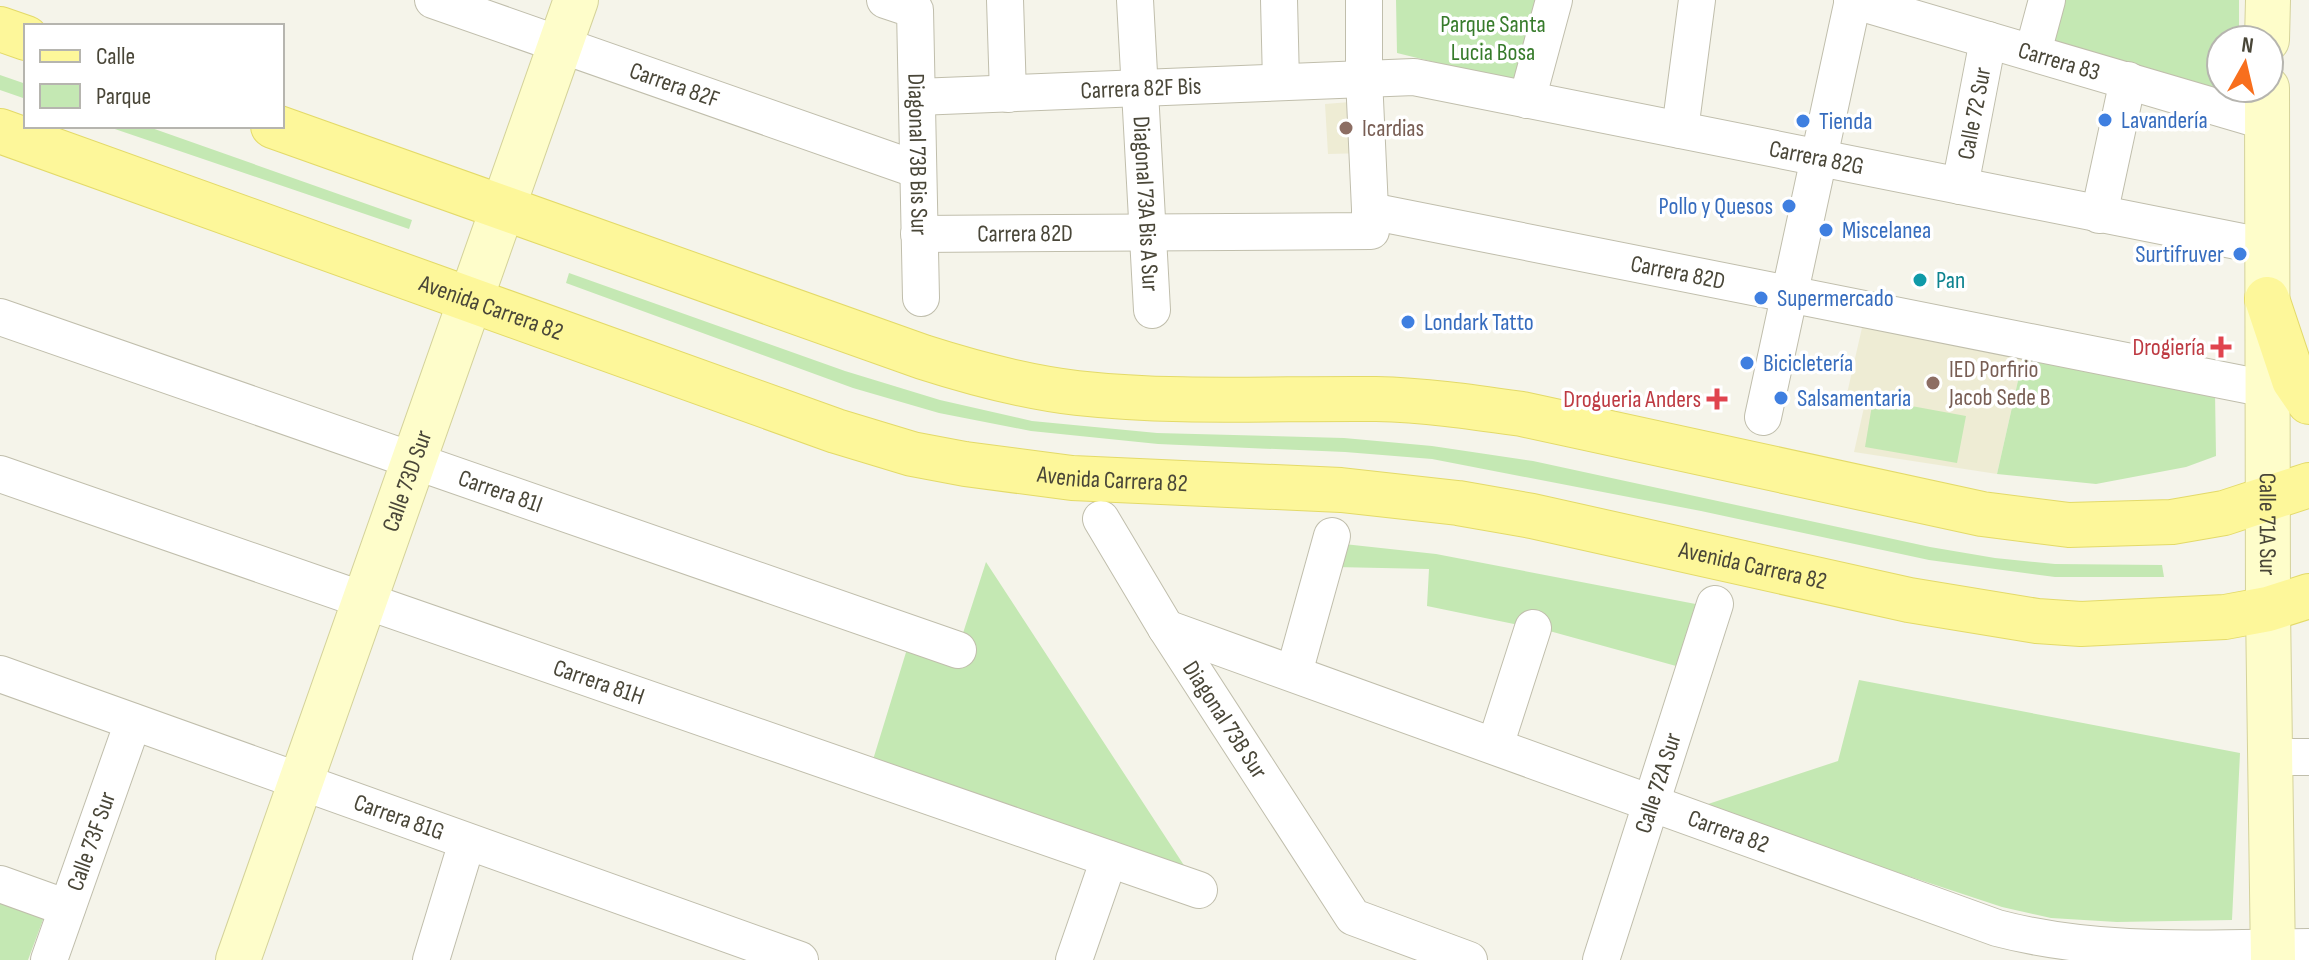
<svg xmlns="http://www.w3.org/2000/svg" width="2309" height="960" viewBox="0 0 2309 960" font-family="'Sofia Sans Condensed',sans-serif">
<style>
.education{fill:#eeecd4}
.green{fill:#c4e8b3}
.lines{fill:none;stroke-linecap:round;stroke-linejoin:round}
.street-casing{stroke:#c0beac;stroke-width:38}
.secondary-casing{stroke:#d4d29a;stroke-width:46}
.primary-casing{stroke:#e3da69;stroke-width:46}
.street{stroke:#fff;stroke-width:36}
.secondary{stroke:#fefdca;stroke-width:44}
.primary{stroke:#fdf79a;stroke-width:44}
.shop-dot{fill:#3f7fe0;stroke:#fff;stroke-width:3}
.education-dot{fill:#8d6e63;stroke:#fff;stroke-width:3}
.culture-dot{fill:#0f9aa8;stroke:#fff;stroke-width:3}
.health-dot{fill:#e0444e;stroke:#fff;stroke-width:3}
.labels{text-anchor:middle;dominant-baseline:central;stroke-width:7;stroke-linejoin:round;paint-order:stroke}
.park-label{font-size:24px;fill:#377b2b;stroke:#fff}
.street-label{font-size:24px;fill:#494638;stroke:#fff}
.shop-label{font-size:24px;fill:#366cbe;stroke:#fff;text-anchor:start}
.education-label{font-size:24px;fill:#785e54;stroke:#fff;text-anchor:start}
.culture-label{font-size:24px;fill:#0d838f;stroke:#fff;text-anchor:start}
.health-label{font-size:24px;fill:#be3a42;stroke:#fff;text-anchor:end}
</style>
<rect width="100%" height="100%" fill="#f5f4ea"/>
<path class="education" d="M1363,101L1367,153L1328,154L1325,104Z
M1864,319L2024,354L1997,474L1854,452L1865,403L1846,398Z"/>
<path class="green" d="M1396,0H1545L1524,84L1397,53Z
M2057,0H2239V40H2221V88H2239V101L2045,49Z
M0,75L26,84V99L0,90Z
M106,126H146L412,220L409,229Z
M569,273L845,371L940,400L1032,421L1157,433L1344,438L1432,446L1533,461L1930,547L1995,558L2055,564L2162,565L2164,577H2055L1929,560L1701,511L1432,459L1345,452L1158,444L1031,431L939,413L853,388L566,283Z
M2024,354L2215,392L2216,456L2186,467L2096,484L1997,474Z
M1873,399L1966,416L1957,463L1865,447Z
M1344,544L1436,554L1706,606L1687,669L1553,632L1427,606L1429,569L1335,567Z
M986,562L1189,873L872,763L907,649L953,664Z
M1859,680L2240,753L2232,920L2117,922L2051,918L2002,907L1699,807L1838,761Z
M0,901L44,917L28,960H0Z"/>
<g class="lines">
<defs>
<g id="street">
<path id="s1" d="M433,0L918,170"/>
<path id="s2" d="M885,0L915,10L921,298"/>
<path d="M1005,0L1008,94"/>
<path id="s3" d="M1135,0L1152,310"/>
<path d="M1279,0L1281,82"/>
<path id="s4" d="M1852,0L2267,122"/>
<path d="M2033,52L2047,0"/>
<path id="s5" d="M917,97L1414,77L2267,247"/>
<path d="M1527,100L1554,0"/>
<path d="M1680,130L1697,0"/>
<path id="s6" d="M1960,186L1988,40"/>
<path id="s7" d="M1370,211L2267,389"/>
<path d="M2099,215L2128,80"/>
<path id="s8" d="M919,234L1371,231L1364,78V0"/>
<path id="s9" d="M0,317L958,650"/>
<path d="M1763,417L1853,0"/>
<path id="s10" d="M0,474L1199,890"/>
<path id="s11" d="M1101,519L1166,628L1353,917L1469,960"/>
<path id="s12" d="M1166,628L1997,928C2099,955 2204,948 2309,947"/>
<path d="M1294,673L1332,536"/>
<path id="s13" d="M0,674L800,960"/>
<path d="M1495,746L1533,628"/>
<path d="M2270,757H2309"/>
<path d="M0,884L67,908"/>
<path id="s14" d="M49,960L133,722"/>
<path d="M431,960L467,842"/>
<path d="M1074,960L1109,859"/>
<path id="s15" d="M1601,960L1715,604"/>
</g>
<g id="secondary">
<path d="M2267,40L2268,0"/>
<path id="s16" d="M2267,88L2268,609L2273,960"/>
<path id="s17" d="M238,960L576,0"/>
</g>
<g id="primary">
<path d="M0,29L26,38"/>
<path d="M273,126L923,357C973,373 1025,387 1077,393C1177,404 1276,398 1376,399C1425,400 1473,407 1522,414L1982,514L2069,525L2172,522L2224,513L2309,485"/>
<path id="s18" d="M0,131L836,431L912,454L965,464L1072,478L1341,490L1458,503L1532,516L1909,600L2037,621L2081,624L2225,617L2268,609L2309,596"/>
<path d="M2267,299L2294,380L2309,402"/>
</g>
</defs>
<use href="#street" class="street-casing"/>
<use href="#secondary" class="secondary-casing"/>
<use href="#primary" class="primary-casing"/>
<use href="#street" class="street"/>
<use href="#secondary" class="secondary"/>
<use href="#primary" class="primary"/>
</g>
<g class="shop-dot">
<circle cx="2105" cy="120" r="8"/>
<circle cx="1803" cy="121" r="8"/>
<circle cx="1789" cy="206" r="8"/>
<circle cx="1826" cy="230" r="8"/>
<circle cx="2240" cy="254" r="8"/>
<circle cx="1761" cy="298" r="8"/>
<circle cx="1408" cy="322" r="8"/>
<circle cx="1747" cy="363" r="8"/>
<circle cx="1781" cy="398" r="8"/>
</g>
<g class="education-dot">
<circle cx="1346" cy="128" r="8"/>
<circle cx="1933" cy="383" r="8"/>
</g>
<circle class="culture-dot" cx="1920" cy="280" r="8"/>
<g class="health-dot">
<path d="M2217 335h8v8h8v8h-8v8h-8v-8h-8v-8h8z"/>
<path d="M1713 387h8v8h8v8h-8v8h-8v-8h-8v-8h8z"/>
</g>
<g class="labels">
<g class="park-label">
<text x="1493" y="24">Parque Santa<tspan x="1493" dy="28">Lucia Bosa</tspan></text>
</g>
<g class="street-label">
<text stroke="none"><textPath href="#s4" startOffset="216">Carrera 83</textPath></text>
<text stroke="none"><textPath href="#s1" startOffset="256">Carrera 82F</textPath></text>
<text stroke="none"><textPath href="#s5" startOffset="224">Carrera 82F Bis</textPath></text>
<text stroke="none"><textPath href="#s6" startOffset="74">Calle 72 Sur</textPath></text>
<text stroke="none"><textPath href="#s2" startOffset="176">Diagonal 73B Bis Sur</textPath></text>
<text stroke="none"><textPath href="#s5" startOffset="908">Carrera 82G</textPath></text>
<text stroke="none"><textPath href="#s3" startOffset="204">Diagonal 73A Bis A Sur</textPath></text>
<text stroke="none"><textPath href="#s8" startOffset="106">Carrera 82D</textPath></text>
<text stroke="none"><textPath href="#s7" startOffset="314">Carrera 82D</textPath></text>
<text stroke="none"><textPath href="#s18" startOffset="522">Avenida Carrera 82</textPath></text>
<text stroke="none"><textPath href="#s18" startOffset="1170">Avenida Carrera 82</textPath></text>
<text stroke="none"><textPath href="#s17" startOffset="508">Calle 73D Sur</textPath></text>
<text stroke="none"><textPath href="#s9" startOffset="530">Carrera 81I</textPath></text>
<text stroke="none"><textPath href="#s16" startOffset="436">Calle 71A Sur</textPath></text>
<text stroke="none"><textPath href="#s18" startOffset="1818">Avenida Carrera 82</textPath></text>
<text stroke="none"><textPath href="#s10" startOffset="634">Carrera 81H</textPath></text>
<text stroke="none"><textPath href="#s11" startOffset="236">Diagonal 73B Sur</textPath></text>
<text stroke="none"><textPath href="#s15" startOffset="186">Calle 72A Sur</textPath></text>
<text stroke="none"><textPath href="#s13" startOffset="424">Carrera 81G</textPath></text>
<text stroke="none"><textPath href="#s12" startOffset="598">Carrera 82</textPath></text>
<text stroke="none"><textPath href="#s14" startOffset="126">Calle 73F Sur</textPath></text>
</g>
<g class="shop-label">
<text x="2121" y="120">Lavandería</text>
<text x="1819" y="121">Tienda</text>
<text x="1773" y="206" text-anchor="end">Pollo y Quesos</text>
<text x="1842" y="230">Miscelanea</text>
<text x="2224" y="254" text-anchor="end">Surtifruver</text>
<text x="1777" y="298">Supermercado</text>
<text x="1424" y="322">Londark Tatto</text>
<text x="1763" y="363">Bicicletería</text>
<text x="1797" y="398">Salsamentaria</text>
</g>
<g class="education-label">
<text x="1362" y="128">Icardias</text>
<text x="1949" y="369">IED Porfirio<tspan x="1949" dy="28">Jacob Sede B</tspan></text>
</g>
<g class="culture-label">
<text x="1936" y="280">Pan</text>
</g>
<g class="health-label">
<text x="2205" y="347">Drogiería</text>
<text x="1701" y="399">Drogueria Anders</text>
</g>
</g>
<rect x="24" y="24" width="260" height="104" fill="#ffffff" stroke="#b6b5af" stroke-width="2"/>
<rect x="40" y="50" width="40" height="12" fill="#fdf79a" stroke="#b6b5af" stroke-width="2"/>
<text x="96" y="64" font-size="24" fill="#494638">Calle</text>
<rect x="40" y="84" width="40" height="24" fill="#c4e8b3" stroke="#b6b5af" stroke-width="2"/>
<text x="96" y="104" font-size="24" fill="#494638">Parque</text>
<g transform="translate(2245 64) rotate(8)"><circle r="38" fill="#ffffff" stroke="#b6b5af" stroke-width="2"/>
<path d="M0-6L14 30L0 20L-14 30Z" fill="#f86f1d"/>
<text y="-12" font-size="22" font-weight="bold" text-anchor="middle" fill="#494638">N</text>
</g>
</svg>
